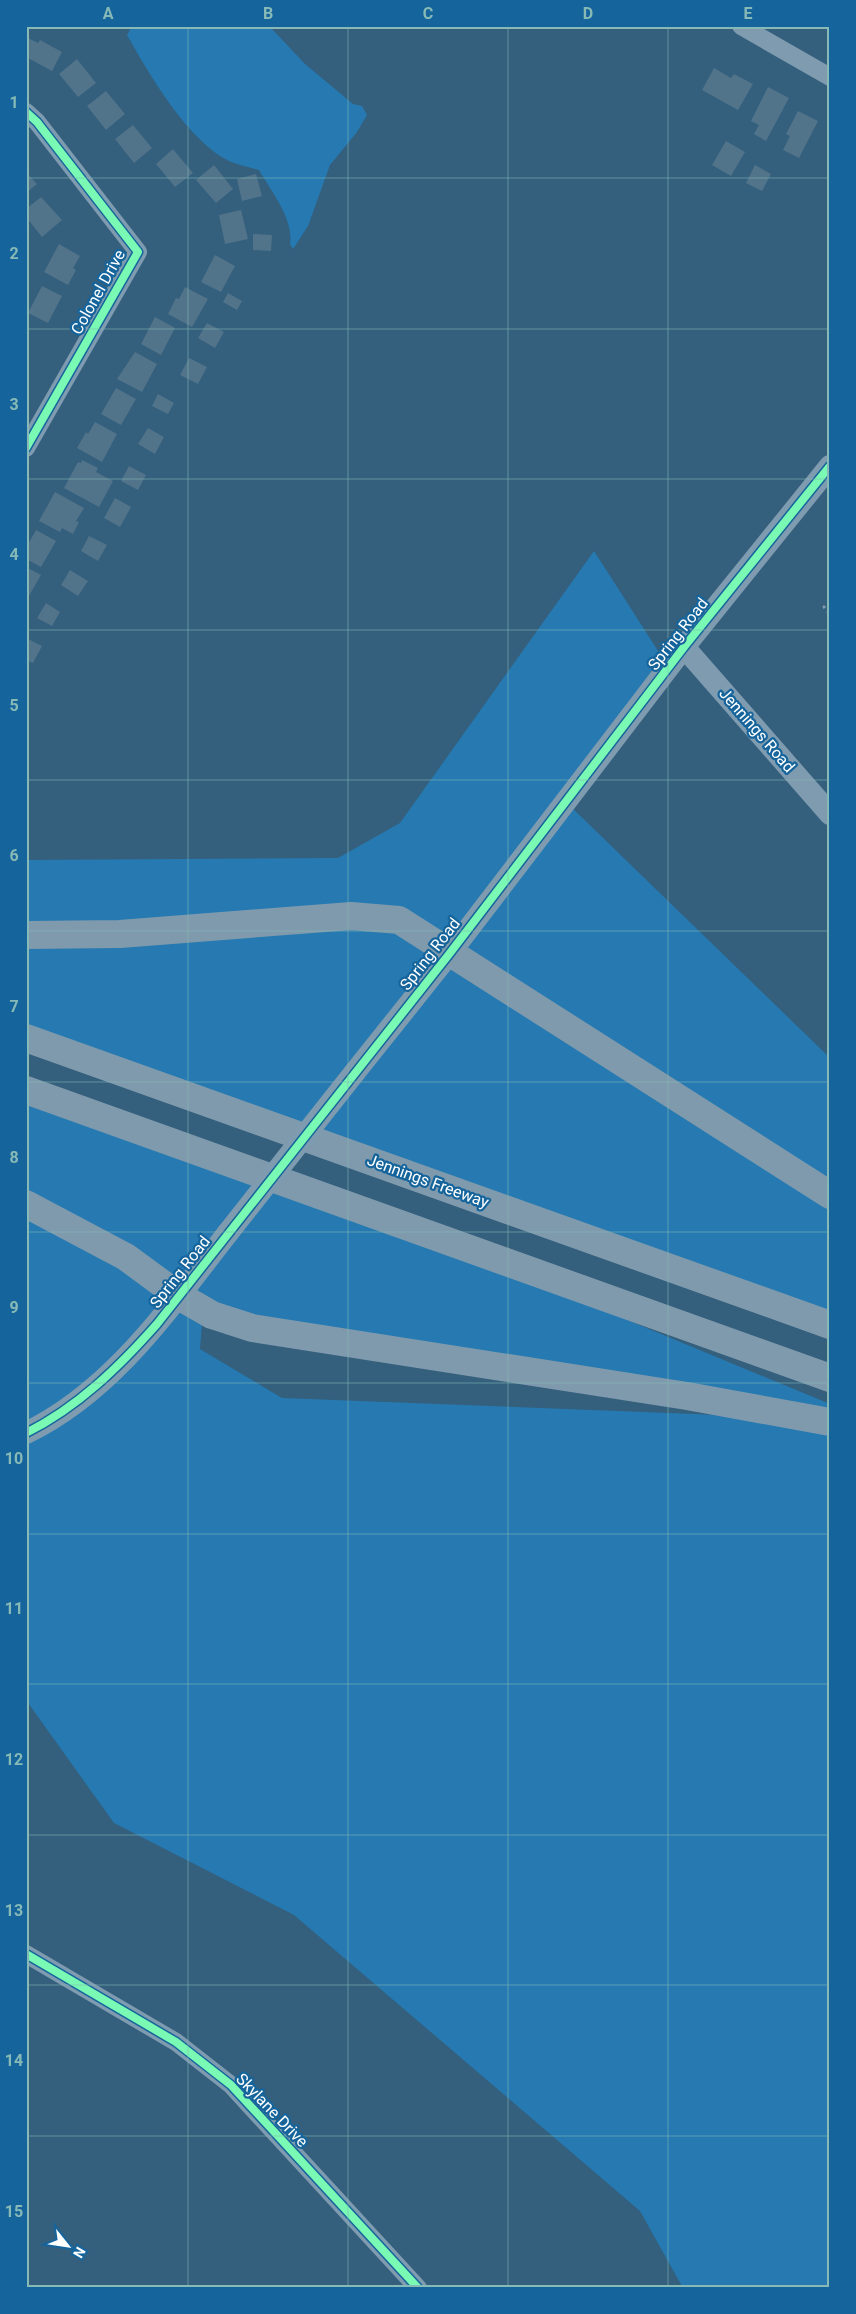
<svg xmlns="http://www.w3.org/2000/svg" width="856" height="2314" viewBox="0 0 856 2314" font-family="Roboto,sans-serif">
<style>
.green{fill:#267ab1}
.building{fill:#51748b}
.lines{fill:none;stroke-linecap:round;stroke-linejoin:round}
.path{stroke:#7f9baf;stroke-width:3;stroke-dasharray:2.5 4;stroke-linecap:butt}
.minor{stroke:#7f9baf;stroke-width:18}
.tertiary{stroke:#7f9baf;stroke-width:22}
.motorway{stroke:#7f9aad;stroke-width:28}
.tertiary-bridge{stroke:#7f9baf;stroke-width:22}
.cycleway-casing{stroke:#15659c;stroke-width:11}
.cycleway{stroke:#7af9b4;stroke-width:8}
.grid{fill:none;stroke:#87bab6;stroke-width:1;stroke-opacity:0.55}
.labels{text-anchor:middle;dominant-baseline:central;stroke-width:4.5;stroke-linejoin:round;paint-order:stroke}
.street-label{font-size:16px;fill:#fff;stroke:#15659c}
.neatline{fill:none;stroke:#87bab6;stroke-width:2}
.grid-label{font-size:16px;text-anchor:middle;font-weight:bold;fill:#87bab6}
</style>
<rect width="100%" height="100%" fill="#345f7d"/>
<path class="green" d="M132,26H271L272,29L305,64L353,104L362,106L367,115L357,132L330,165L308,226L293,249L290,244C294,219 271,191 259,170C249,167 238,165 229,161C188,141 149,74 127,35Z
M594,551L669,668L566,802L830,1058V1325L26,1038V860L338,858L400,823Z
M26,1090L350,1205L830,1404V1411L257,1318L219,1303L203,1310L200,1349L282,1398L695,1414L830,1422V2288H683L640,2211L294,1915L114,1823L26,1700Z"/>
<path class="building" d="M26,37L38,43L40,40L62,52L52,71L26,57Z
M77,59L96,83L78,97L59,74Z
M714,68L731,78L734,74L753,84L738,110L702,90Z
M768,87L789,98L766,141L754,134L759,125L751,121Z
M106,91L125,114L106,130L87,106Z
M798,111L818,121L799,158L783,150L790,136L786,134Z
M133,125L152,148L134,163L115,139Z
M726,141L745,152L731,176L712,165Z
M173,149L193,173L175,187L156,164Z
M214,165L233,189L216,203L196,180Z
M755,165L771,174L762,191L746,183Z
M26,172L37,184L26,193Z
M256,174L262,196L242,201L237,179Z
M41,197L62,220L42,237L26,217V209Z
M241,210L248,239L225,244L219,215Z
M253,234L272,235L271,251L253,250Z
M59,244L80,256L73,268L76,270L68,285L44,272Z
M215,255L235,266L221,292L201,282Z
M42,286L62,296L48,323L28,313Z
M185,287L208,299L192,327L168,314L176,298L179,299Z
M228,293L242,301L237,310L223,302Z
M155,317L175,328L161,355L141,344Z
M207,323L224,332L215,348L198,338Z
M135,352L157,364L142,392L117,379Z
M189,358L207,367L198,384L180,375Z
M116,388L136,399L121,425L101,414Z
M158,394L174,403L168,414L152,406Z
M95,422L117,434L102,462L77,448L86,432L88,434Z
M148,428L164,437L155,454L138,444Z
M82,460L98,468L96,472L113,481L99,507L64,488L78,462L81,463Z
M129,466L146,475L138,490L121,481Z
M55,492L84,508L76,521L79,522L73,534L62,528L60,532L39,521Z
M115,498L131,507L120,527L104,518Z
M36,530L56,541L41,567L26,559V548Z
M89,536L107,545L98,561L81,551Z
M26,567L41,575L26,601Z
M70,570L88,581L78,596L61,585Z
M46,603L60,612L52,626L37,618Z
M26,638L42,646L33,663L26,660Z"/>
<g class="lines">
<path class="path" d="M830,602L824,607L830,614"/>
<path class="minor" d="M741,26L830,77
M26,112L37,122L138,252L26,448
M26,1954L176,2042L231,2085L418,2288"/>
<path class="tertiary" d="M684,647L830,814
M355,1072L450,953L684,647L830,466
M26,1433C113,1391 169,1308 227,1234"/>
<path class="motorway" d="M26,935L120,934L351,916L399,920L830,1195
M26,1038L830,1325
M26,1090L830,1378
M26,1204L126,1257L179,1296L212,1315L252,1328L687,1396L830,1422"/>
<path class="tertiary-bridge" d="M227,1234L355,1072"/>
<defs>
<path id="cycleway" d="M26,112L37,122L138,252L26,448
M26,1433C78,1407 119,1367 157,1324L450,953L684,647L830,466
M26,1954L176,2042L231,2085L418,2288"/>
</defs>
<use href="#cycleway" class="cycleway-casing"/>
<use href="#cycleway" class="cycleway"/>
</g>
<path class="grid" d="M188,26V2288M348,26V2288M508,26V2288M668,26V2288M26,178H830M26,329H830M26,479H830M26,630H830M26,780H830M26,931H830M26,1082H830M26,1232H830M26,1383H830M26,1534H830M26,1684H830M26,1835H830M26,1985H830M26,2136H830"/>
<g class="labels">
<g class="street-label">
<text transform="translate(98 292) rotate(-61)">Colonel Drive</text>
<text transform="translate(678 634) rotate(-52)">Spring Road</text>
<text transform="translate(757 730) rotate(49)">Jennings Road</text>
<text transform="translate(430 954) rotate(-52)">Spring Road</text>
<text transform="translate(428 1181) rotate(20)">Jennings Freeway</text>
<text transform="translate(180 1272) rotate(-52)">Spring Road</text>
<text transform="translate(272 2110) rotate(46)">Skylane Drive</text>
</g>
</g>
<rect width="856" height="2314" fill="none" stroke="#15659c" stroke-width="55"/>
<g transform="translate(68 2246) rotate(120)" stroke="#15659c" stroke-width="4" paint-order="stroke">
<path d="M0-4L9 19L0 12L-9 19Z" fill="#ffffff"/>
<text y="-8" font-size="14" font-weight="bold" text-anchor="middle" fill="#ffffff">N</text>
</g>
<rect x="28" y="28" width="800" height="2258" class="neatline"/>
<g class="grid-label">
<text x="108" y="19">A</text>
<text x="268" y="19">B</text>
<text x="428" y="19">C</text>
<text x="588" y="19">D</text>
<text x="748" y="19">E</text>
<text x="14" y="108">1</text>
<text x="14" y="259">2</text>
<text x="14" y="410">3</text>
<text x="14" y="560">4</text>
<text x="14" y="711">5</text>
<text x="14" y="861">6</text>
<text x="14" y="1012">7</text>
<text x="14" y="1163">8</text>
<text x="14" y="1313">9</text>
<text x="14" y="1464">10</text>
<text x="14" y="1614">11</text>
<text x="14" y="1765">12</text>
<text x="14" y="1916">13</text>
<text x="14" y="2066">14</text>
<text x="14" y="2217">15</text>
</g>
</svg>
